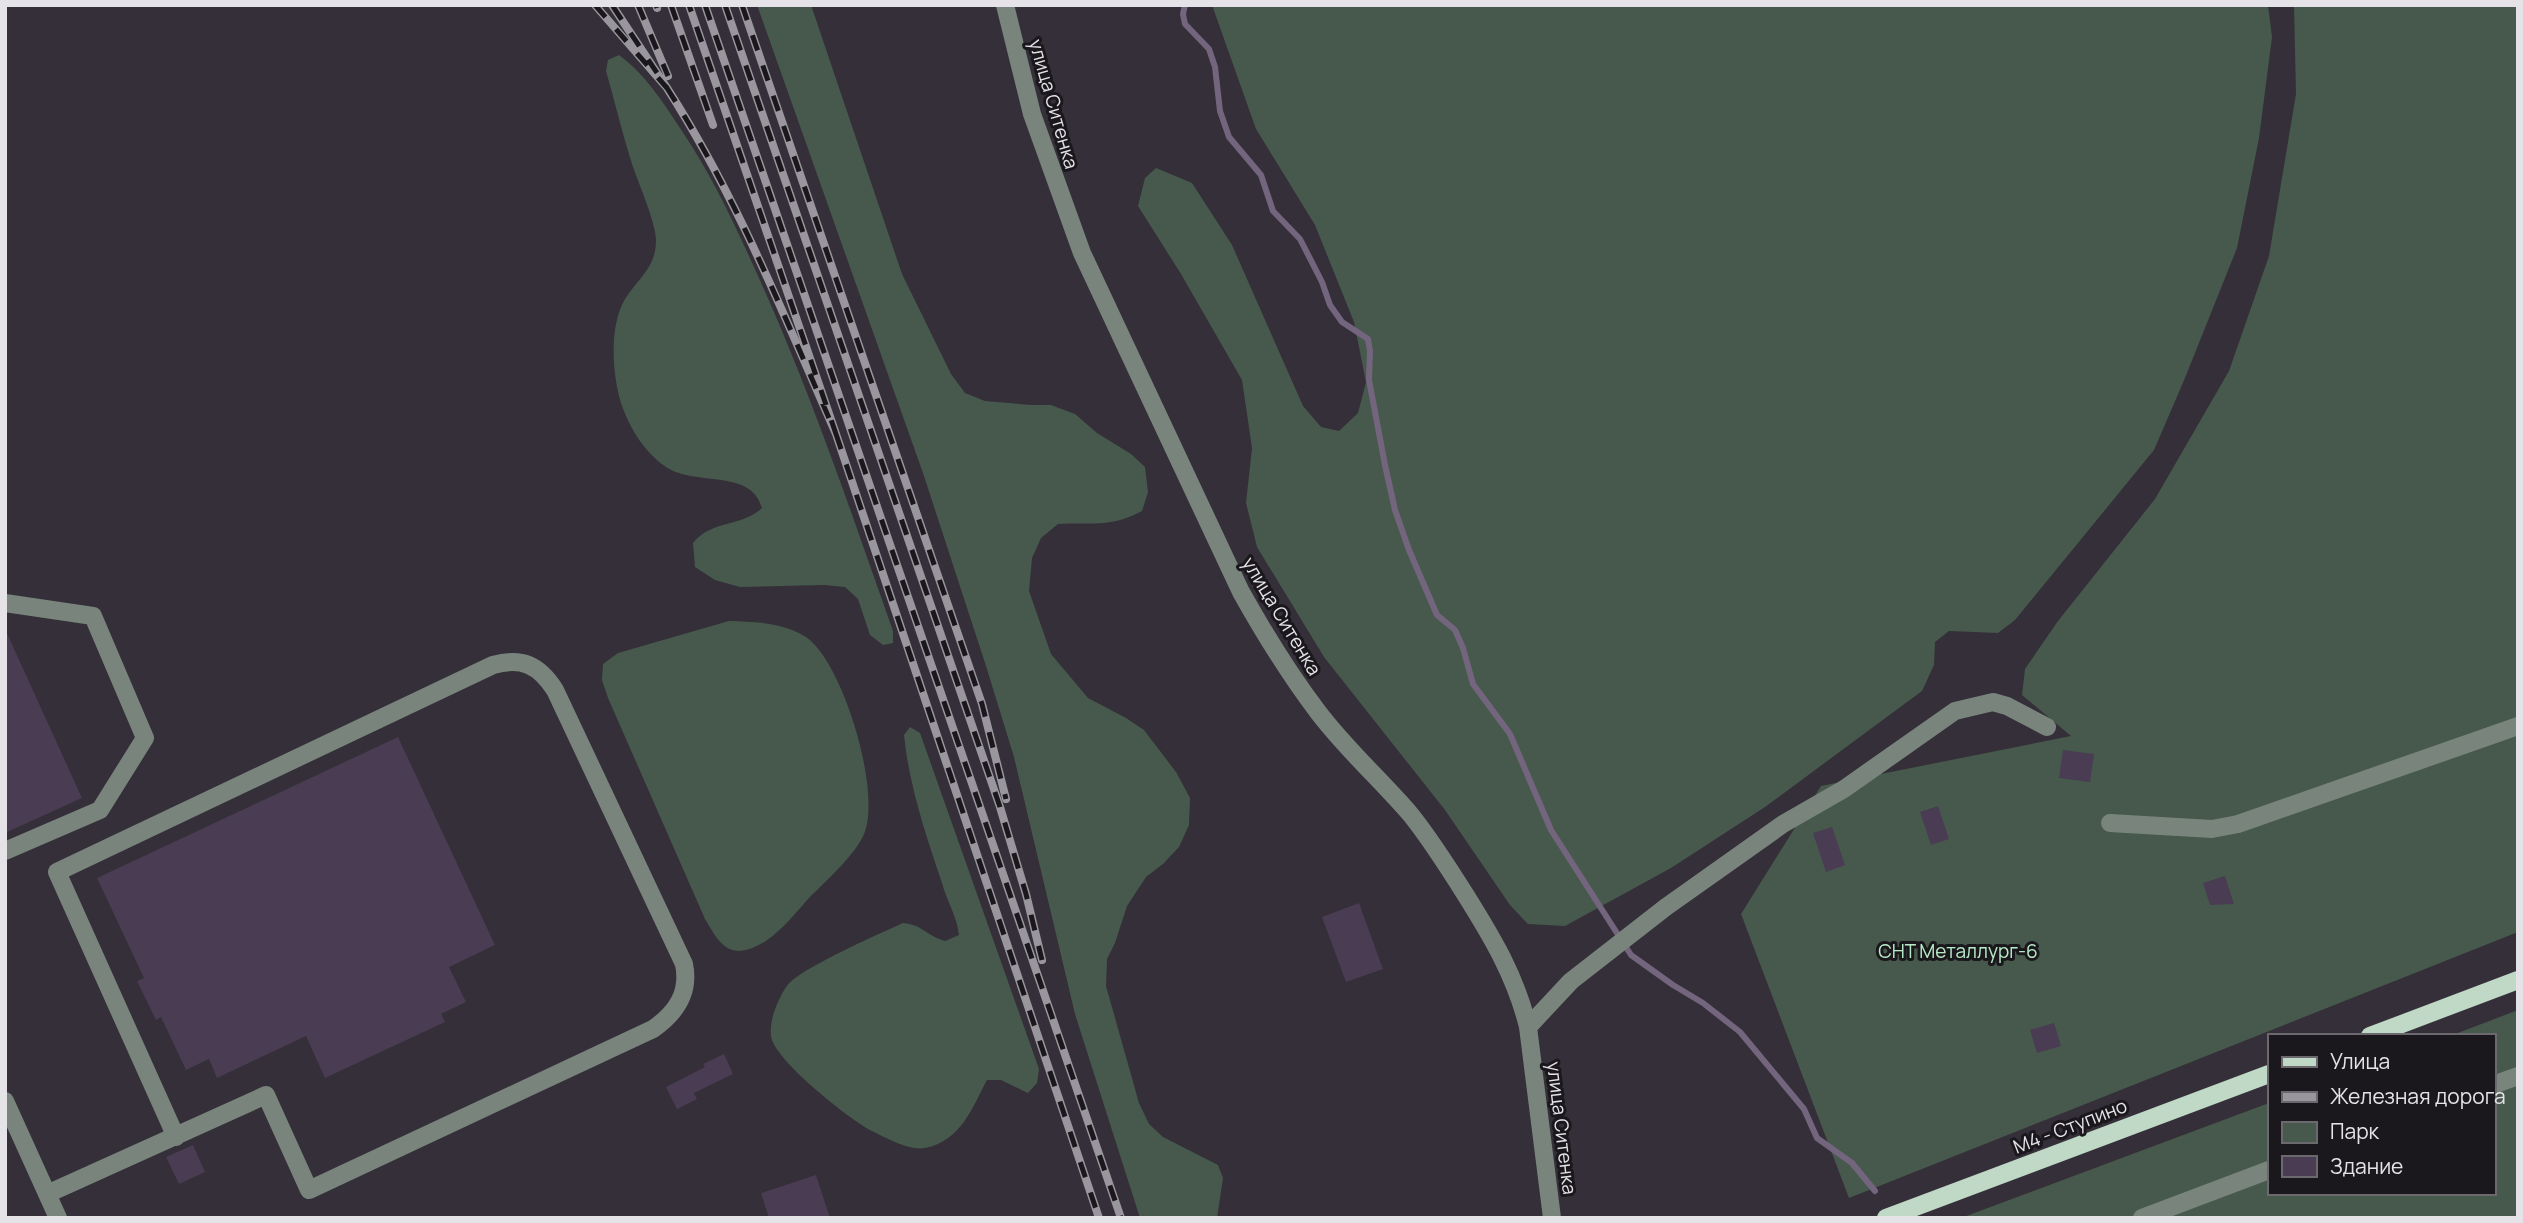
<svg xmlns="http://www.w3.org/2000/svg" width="2523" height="1223" viewBox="0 0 2523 1223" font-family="Manrope,sans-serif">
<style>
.green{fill:#47594c}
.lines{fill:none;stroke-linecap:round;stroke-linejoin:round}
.stream{stroke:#74657e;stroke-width:6}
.building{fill:#493c53}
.minor{stroke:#79857c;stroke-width:18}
.major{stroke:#c0d9c7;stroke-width:18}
.rail-casing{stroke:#99969d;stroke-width:8}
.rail{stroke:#1a181c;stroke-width:5;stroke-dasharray:16;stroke-linecap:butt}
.labels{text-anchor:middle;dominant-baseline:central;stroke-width:6;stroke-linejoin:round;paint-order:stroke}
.street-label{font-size:19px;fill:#e5e2e8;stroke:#1a181c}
.park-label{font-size:19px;fill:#b7ebc7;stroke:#1a181c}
</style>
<rect width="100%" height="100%" fill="#342f38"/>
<path class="green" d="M757,5H811L902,274L951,374L965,393L985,401L1031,405H1051L1075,414L1097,433L1131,454L1145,467L1148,492L1142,511C1110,528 1092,522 1058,524L1041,538L1032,558L1029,591L1051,654L1088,698L1126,718L1144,730L1176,772L1190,798L1189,825L1179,847L1163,864L1146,877L1127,906L1115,943L1107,959L1106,986L1139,1103L1149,1124L1163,1137L1218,1165L1223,1178L1217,1218H1140L1075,1014L1014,757L986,666L923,473Z
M1212,5H2268L2272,37L2259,138L2237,248L2185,378L2154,450L2015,620L1998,633L1949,631L1935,642L1934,665L1922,691L1765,807L1671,868L1565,926L1528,924L1510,905L1445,810L1324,657L1257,547L1246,503L1252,448L1242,380L1181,274L1138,206L1145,178L1156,168L1192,183L1232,245L1303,406L1321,427L1339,431L1358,413L1366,382L1354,322L1315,225L1256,129Z
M2294,5H2518V932L1849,1198L1741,914L1821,786L2071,736L2022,695L2025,669L2058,621L2155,499L2229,371L2269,256L2296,94Z
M619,55C645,74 663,102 680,128C713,177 735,225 759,278C811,393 851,512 893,631V643L883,645L870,635L858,599L845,587L824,585L740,587L715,580L695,567L693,543C711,520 742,527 762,508C751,468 696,487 666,467C644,452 629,427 621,403C612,373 609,326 625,299C639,277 656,268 656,240C656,223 638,182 632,164C622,133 615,102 606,71L608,60Z
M729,621C755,622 783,622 806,637C843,662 882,792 864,834C856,854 825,882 809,898C798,910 788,923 776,933C766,942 751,951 738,951C721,950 713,932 705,919L608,698L602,680L603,664L618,653Z
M910,727L920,733L1039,1069L1037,1083L1028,1093L1001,1080H987C972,1108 961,1141 925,1148C909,1151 884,1137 870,1130C848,1118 774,1060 771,1036C769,1021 778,998 787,986C797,970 881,933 903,923C923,925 925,935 945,941L959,935C957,916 947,902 942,883C926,835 909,786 904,735Z
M2518,1010V1218H1961L2269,1103V1193H2493V1036H2450Z"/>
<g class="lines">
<path class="stream" d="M1185,5L1183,14L1185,24L1209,49L1215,67L1220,111L1229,137L1261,175L1273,211L1300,239L1322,282L1330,305L1342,322L1368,339L1370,351L1369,380L1385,465L1395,510L1409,550L1437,615L1455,630L1463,648L1473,684L1510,734L1551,830L1631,955L1673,985L1703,1003L1740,1032L1804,1109L1817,1138L1852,1163L1875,1191"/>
</g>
<path class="building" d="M5,629L82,798L5,833Z
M398,737L495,945L449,967L466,1002L441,1014L445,1022L325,1078L306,1036L217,1078L209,1059L186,1070L161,1017L156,1020L137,981L144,978L97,878Z
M2063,750L2094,754L2090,782L2059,778Z
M1938,806L1949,839L1931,845L1920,812Z
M1832,827L1845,865L1826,872L1813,833Z
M2225,876L2234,904L2210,905L2203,883Z
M1359,903L1383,969L1346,982L1322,917Z
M2054,1023L2061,1046L2037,1053L2030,1030Z
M724,1054L733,1074L694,1093L697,1099L677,1109L666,1087L705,1067L703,1064Z
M193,1145L205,1172L179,1184L166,1157Z
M816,1175L830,1218H769L761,1193Z"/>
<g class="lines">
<path class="minor" d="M1005,5L1032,114L1082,253L1241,592C1264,633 1289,674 1318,712C1346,749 1381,780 1411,815C1431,840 1448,867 1465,894C1492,937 1516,977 1528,1027L1552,1218
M5,603L93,616L145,738L100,810L5,851
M2110,823L2212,829L2238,824L2518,726
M1528,1027L1571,981L1666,907L1783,824L1844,789L1955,711L1993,702L2007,706L2047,727
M2493,1085L2518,1076
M5,1101L58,1218
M47,1194L266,1095L309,1190L653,1029C676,1013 690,993 684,964L555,690C539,665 522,657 493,665L57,872L176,1137
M2142,1218L2269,1170"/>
<path class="major" d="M2370,1036L2518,980
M1886,1218L2269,1074"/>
<defs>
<path id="rail" d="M595,5L667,88L612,5
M638,5L668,76
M656,5L657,8
M671,5L713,125
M705,5L1121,1218
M725,5L1000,807L1026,894L1042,960
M742,5L982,704L1006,799
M667,88C737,197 784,316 836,434L689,5
M836,434L1099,1218"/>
</defs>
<use href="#rail" class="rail-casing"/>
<use href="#rail" class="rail"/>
</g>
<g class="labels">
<g class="street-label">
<text transform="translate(1054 104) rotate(74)">улица Ситенка</text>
<text transform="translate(1282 616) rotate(59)">улица Ситенка</text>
<text transform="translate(2070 1126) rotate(-21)">М4 - Ступино</text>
<text transform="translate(1562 1128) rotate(83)">улица Ситенка</text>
</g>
<g class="park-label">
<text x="1958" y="951">СНТ Металлург-6</text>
</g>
</g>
<rect width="2523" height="1223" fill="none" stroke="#e5e2e8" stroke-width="14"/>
<rect x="2268" y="1034" width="228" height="161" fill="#1a181c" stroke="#6b696e" stroke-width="2"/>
<rect x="2282" y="1057" width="35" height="10" fill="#c0d9c7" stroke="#6b696e" stroke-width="2"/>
<text x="2330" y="1069" font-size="21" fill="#e5e2e8">Улица</text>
<rect x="2282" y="1092" width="35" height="10" fill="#99969d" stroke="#6b696e" stroke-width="2"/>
<text x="2330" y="1104" font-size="21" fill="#e5e2e8">Железная дорога</text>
<rect x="2282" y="1122" width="35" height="21" fill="#47594c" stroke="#6b696e" stroke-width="2"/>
<text x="2330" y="1139" font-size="21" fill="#e5e2e8">Парк</text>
<rect x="2282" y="1156" width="35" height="21" fill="#493c53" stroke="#6b696e" stroke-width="2"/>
<text x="2330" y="1174" font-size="21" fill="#e5e2e8">Здание</text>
</svg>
